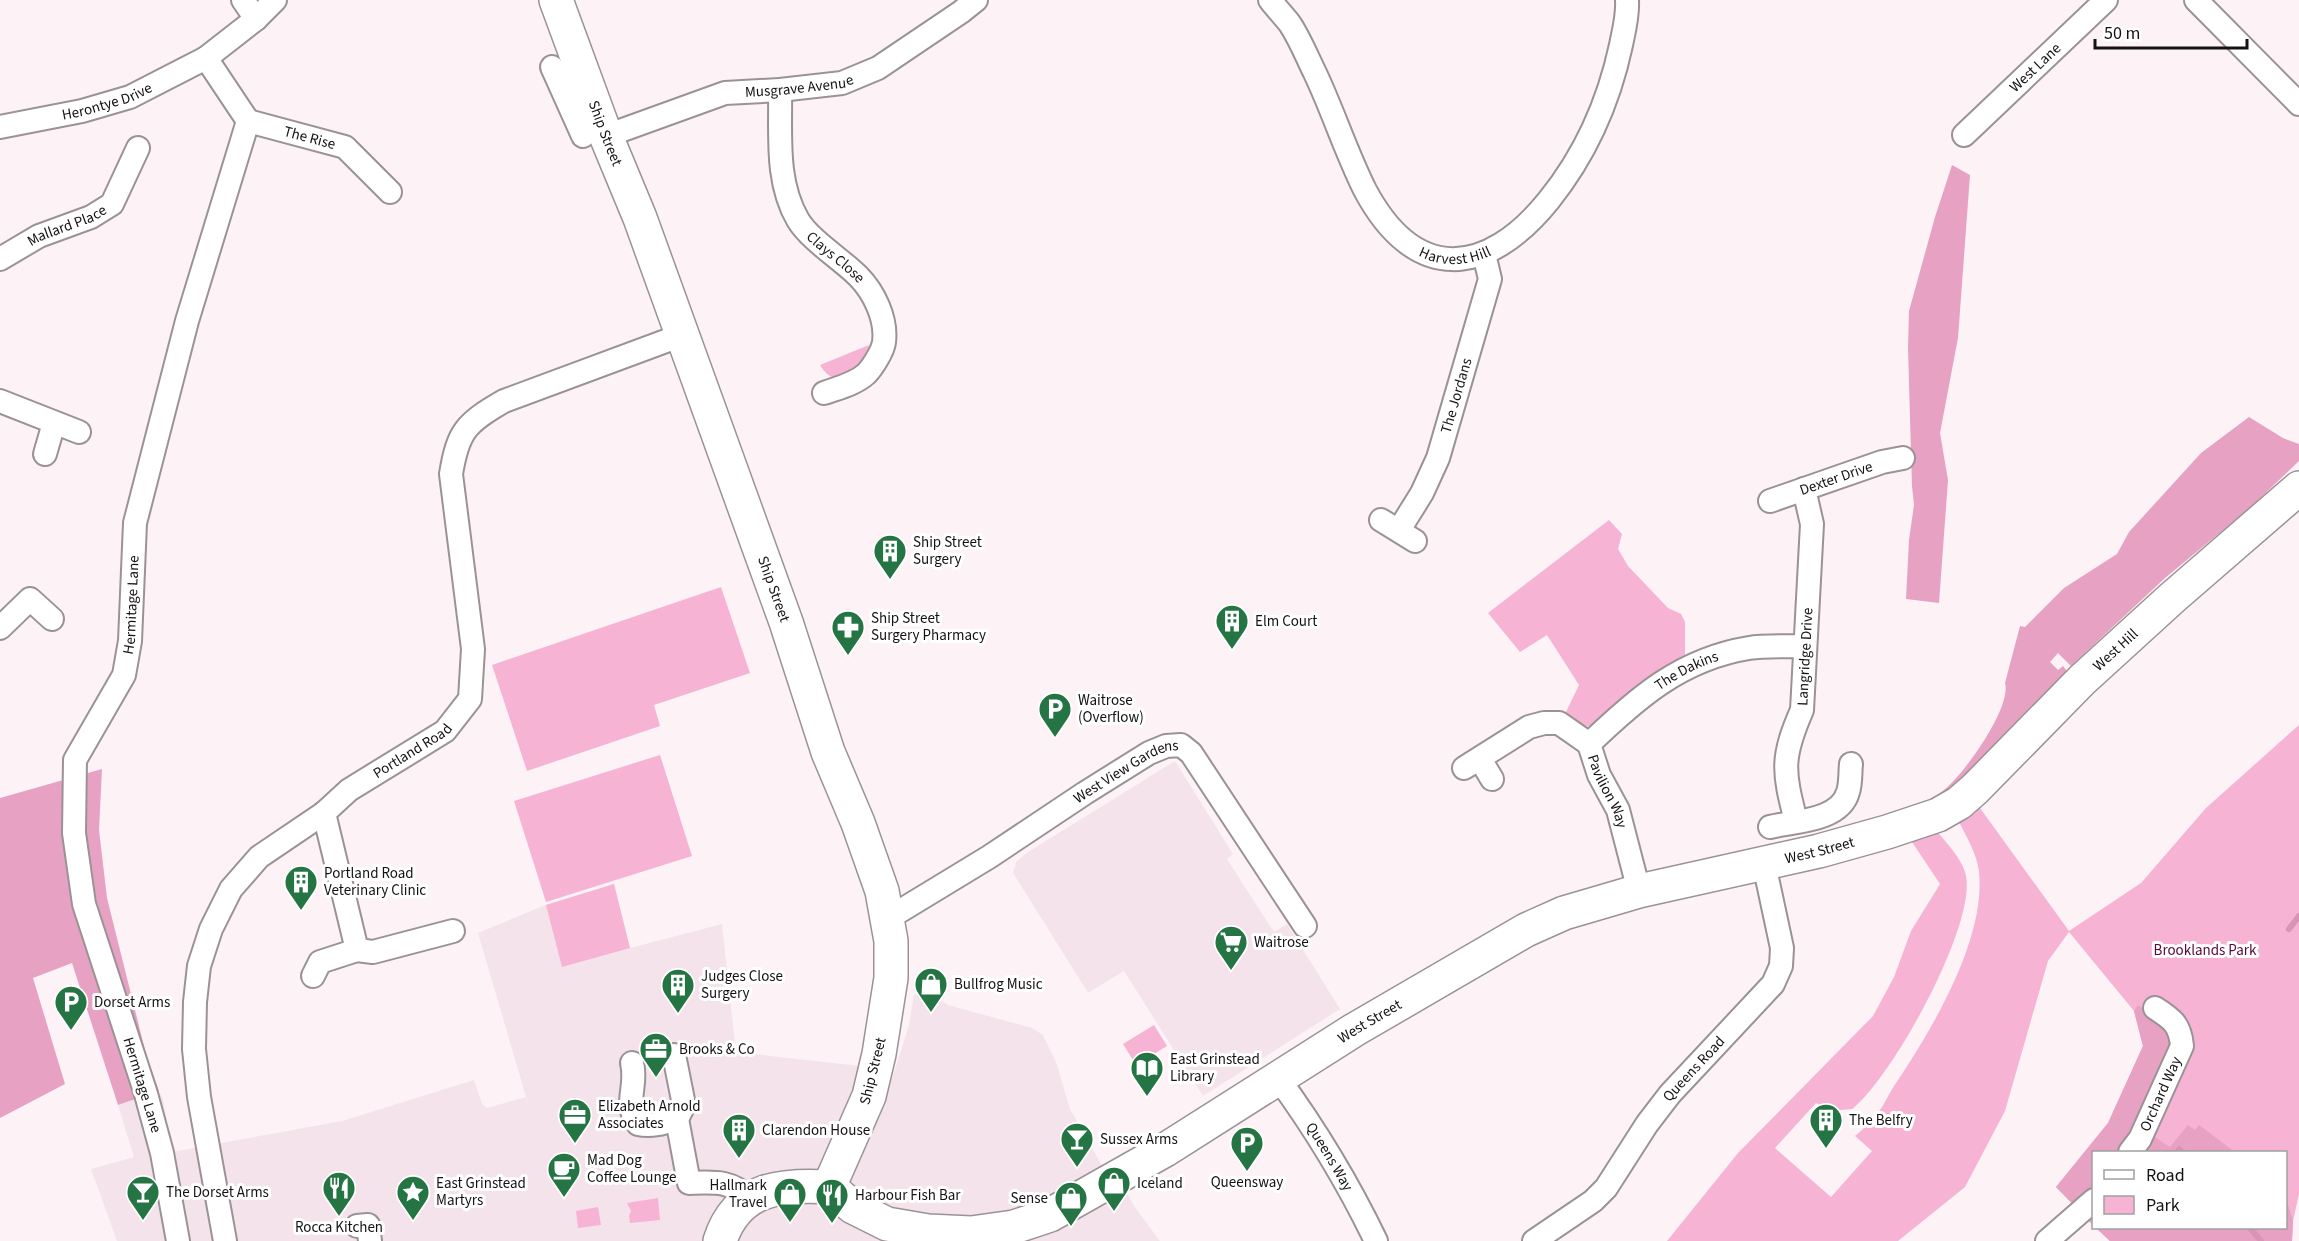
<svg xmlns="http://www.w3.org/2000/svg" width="2299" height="1241" viewBox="0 0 2299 1241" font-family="'Source Sans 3',sans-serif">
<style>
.built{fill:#f5e3eb}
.green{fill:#f6b3d4}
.forest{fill:#e6a1c3}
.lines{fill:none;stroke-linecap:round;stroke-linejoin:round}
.stream{stroke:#d894b6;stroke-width:6}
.street-casing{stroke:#9b9296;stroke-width:26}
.secondary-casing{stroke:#9b9296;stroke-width:36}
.street{stroke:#fff;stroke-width:22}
.secondary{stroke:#fff;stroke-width:33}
.labels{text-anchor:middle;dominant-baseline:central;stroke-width:6;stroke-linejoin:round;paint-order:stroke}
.street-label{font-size:15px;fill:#151213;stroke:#fff}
.poi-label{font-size:15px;fill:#151213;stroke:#fff;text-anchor:start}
.park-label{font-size:15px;fill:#5a083c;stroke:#fff}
</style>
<rect width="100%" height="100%" fill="#fdf3f7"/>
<path class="built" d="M1175,761L1233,854L1227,859L1274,932L1287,924L1340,1009L1203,1096L1124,971L1088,993L1013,873L1016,862L1028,852Z
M614,884L630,948L722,924L736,1052L860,1066L892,1079L909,1025L914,994L935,997L948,1005L1032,1028L1043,1035L1056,1062L1070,1109L1106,1173L1120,1196L1127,1193L1134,1206L1160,1241H117L91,1169L134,1157L118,1105L159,1091L163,1099L172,1152L342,1121L474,1080L482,1104L487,1108L526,1097L478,933L545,905Z"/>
<path class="green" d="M869,345C862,365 838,396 820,365Z
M1609,520L1622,534L1618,549L1628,566L1668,608L1681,614L1685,622V656L1658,672L1598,724C1582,729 1577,725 1565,714L1579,685L1547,635L1520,652L1488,613Z
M721,587L750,673L654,705L660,726L527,771L492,665Z
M2299,725V1194L2293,1221L2292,1241H2110L2096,1228H2286V1152H2094L2093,1225L2056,1187L2108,1123L2143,1046L2134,1011L2069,932L2048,961L2005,1111L1965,1187L1898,1241H1667L1738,1153L1873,1016L1894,977L1911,931L1940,884L1910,839L1936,830C1946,843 1963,859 1966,876C1976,926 1892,1078 1852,1109L1829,1111L1816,1103L1775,1148L1831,1197L1872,1151L1855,1136C1863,1129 1871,1122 1878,1113C1884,1105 1888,1095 1894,1086C1931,1031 1986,940 1979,872C1977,854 1967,838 1959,822L1980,808L2069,931L2141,883L2206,808Z
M660,755L692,856L546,902L514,801Z
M614,884L630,948L562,967L546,905Z
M1154,1025L1167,1046L1136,1065L1123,1044Z
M658,1198L660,1220L630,1223L629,1216L631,1211L627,1203Z
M598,1207L601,1225L578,1228L576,1211Z"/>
<path class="forest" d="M1952,165L1970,175L1958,338L1940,433L1948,480L1939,603L1906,599L1909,540L1914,505L1912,486L1908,348L1909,311L1935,217Z
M2249,417L2283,438L2299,444V461L2251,507L2165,578L2071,666L2058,653L2050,662L2058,670L2063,666L2067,671C2030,710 1993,757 1951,790C1939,799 1923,803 1909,809C1921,803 1935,798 1945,789C1964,774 2012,707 2005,683L2020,626L2025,627L2064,588L2117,554L2129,532L2201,453Z
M102,769L99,830L107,898L146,1054L159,1091L118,1105L72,963L33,978L65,1084L0,1118V798Z
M2138,1005L2164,1025L2172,1036L2170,1054L2141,1120L2156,1138L2170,1147L2188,1125L2195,1130L2199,1125L2235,1152H2094L2093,1225L2056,1187L2108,1123L2143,1046L2134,1011Z
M2286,1198L2293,1221L2292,1241H2110L2096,1228H2286Z"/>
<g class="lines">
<path class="stream" d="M2289,929L2299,916
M2179,1149L2182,1152
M2250,1228L2261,1241"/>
<defs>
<g id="street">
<path d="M243,0L256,19"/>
<path id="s1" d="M1270,0C1276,8 1284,16 1290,24C1300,39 1307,57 1315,73C1333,111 1346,152 1365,190C1415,284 1487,277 1549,200C1586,154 1609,101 1621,45C1624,30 1628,16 1627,0"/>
<path d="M2196,0L2299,104"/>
<path d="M206,58L248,121"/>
<path d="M552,67L583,136"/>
<path id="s2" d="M780,90C781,133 775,181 798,220C810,240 841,259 858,276C874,292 887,319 884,342C883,351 872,368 866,374C855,384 838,388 824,393"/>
<path id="s3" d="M248,121L345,147L390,192"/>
<path id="s4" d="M0,127L82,111L130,97L206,58L256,19L275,0"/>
<path id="s5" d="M1964,135L2106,0"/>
<path id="s6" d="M606,136L725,93L780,90L842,83L878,68L961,12L976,0"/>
<path id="s7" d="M0,259L39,236L91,217L112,204L138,148"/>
<path d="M0,401L79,432"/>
<path d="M45,454L54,423"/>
<path id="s8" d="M1770,501L1882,462L1903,458"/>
<path d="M1381,520L1415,541"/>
<path id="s9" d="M1399,530L1422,493L1438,458L1490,279L1484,254"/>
<path d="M0,628L30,599L52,619"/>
<path id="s10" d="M1589,744C1637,698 1681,659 1749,648C1766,645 1786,647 1804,646"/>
<path d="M1480,759L1492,779"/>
<path id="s11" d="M1464,768L1529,727L1544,723H1559L1572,732L1589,744L1599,775L1618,810L1639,891"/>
<path d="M324,813L357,950L373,952L453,931"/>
<path id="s12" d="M1796,821C1783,771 1781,758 1802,710L1812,524L1804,489"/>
<path d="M1770,827C1795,821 1840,821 1848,792C1851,783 1850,773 1851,764"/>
<path id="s13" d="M887,919L989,857L1085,793L1149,753L1166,746L1181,745L1191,753L1305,926"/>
<path d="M313,976L320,962L357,950"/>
<path d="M632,1063C638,1087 623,1102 638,1124C652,1127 664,1123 677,1119L683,1107V1100L674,1055"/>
<path id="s14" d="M1278,1078C1316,1130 1348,1183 1376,1241"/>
<path d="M677,1119L689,1183C714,1182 731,1180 750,1199"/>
<path id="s15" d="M2130,1152L2140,1139L2182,1046C2180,1024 2172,1019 2155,1008"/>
<path d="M357,1226L368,1225L370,1241"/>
<path id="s16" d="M178,1241L162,1153L146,1094L84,904L74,833L75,760L124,675L130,641L135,523L187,321L248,121"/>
<path id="s17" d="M225,1241L199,1097L194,1049L195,1002L199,966L211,929L231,889L259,857L324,813L349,790L445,731L470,699L473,649L451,474C458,431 466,423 504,401L682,335"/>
<path id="s18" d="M1534,1241L1593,1201L1606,1188L1647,1124L1670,1094L1773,984L1781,966L1782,948L1764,864"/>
<path d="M2047,1241L2094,1200"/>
</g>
<g id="secondary">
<path id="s19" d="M556,0L606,136L640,218L786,622L828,752L858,823L882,891L891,941V978L879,1054L869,1096L829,1187"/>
<path id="s20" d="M829,1187L853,1207L887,1224L928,1231L971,1233L1014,1227L1050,1215L1165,1150L1354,1030L1526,930L1564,913L1639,891L1819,851L1887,832L1938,815L1959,803L1975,789L2082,680L2172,598L2299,488"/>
<path d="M720,1241C737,1188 780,1184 829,1187"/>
</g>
</defs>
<use href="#street" class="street-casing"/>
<use href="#secondary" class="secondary-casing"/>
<use href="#street" class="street"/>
<use href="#secondary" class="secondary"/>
</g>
<defs>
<symbol id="building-pin" viewBox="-11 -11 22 30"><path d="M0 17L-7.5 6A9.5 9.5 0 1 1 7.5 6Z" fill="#257444" stroke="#fff"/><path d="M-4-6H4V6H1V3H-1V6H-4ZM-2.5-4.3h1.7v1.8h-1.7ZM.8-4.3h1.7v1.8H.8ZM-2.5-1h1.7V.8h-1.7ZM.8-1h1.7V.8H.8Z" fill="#fff"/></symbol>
<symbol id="pharmacy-pin" viewBox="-11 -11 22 30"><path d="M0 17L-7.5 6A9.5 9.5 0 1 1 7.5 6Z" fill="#257444" stroke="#fff"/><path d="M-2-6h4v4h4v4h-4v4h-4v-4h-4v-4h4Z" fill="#fff"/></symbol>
<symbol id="parking-pin" viewBox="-11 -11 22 30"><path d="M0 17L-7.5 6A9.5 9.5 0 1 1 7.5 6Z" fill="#257444" stroke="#fff"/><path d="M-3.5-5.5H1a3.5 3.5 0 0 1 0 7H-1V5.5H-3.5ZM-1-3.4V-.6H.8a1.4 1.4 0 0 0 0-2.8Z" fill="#fff"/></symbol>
<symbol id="supermarket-pin" viewBox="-11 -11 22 30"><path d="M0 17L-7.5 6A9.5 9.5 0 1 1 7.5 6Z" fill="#257444" stroke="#fff"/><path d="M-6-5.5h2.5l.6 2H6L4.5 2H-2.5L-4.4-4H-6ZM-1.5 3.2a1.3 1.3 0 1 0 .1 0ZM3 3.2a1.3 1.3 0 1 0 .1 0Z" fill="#fff"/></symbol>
<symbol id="shop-pin" viewBox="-11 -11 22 30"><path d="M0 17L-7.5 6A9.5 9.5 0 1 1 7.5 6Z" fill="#257444" stroke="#fff"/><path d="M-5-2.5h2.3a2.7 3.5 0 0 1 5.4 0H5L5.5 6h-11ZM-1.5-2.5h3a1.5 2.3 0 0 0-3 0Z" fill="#fff"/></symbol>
<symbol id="office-pin" viewBox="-11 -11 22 30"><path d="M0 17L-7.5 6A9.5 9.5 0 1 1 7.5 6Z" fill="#257444" stroke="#fff"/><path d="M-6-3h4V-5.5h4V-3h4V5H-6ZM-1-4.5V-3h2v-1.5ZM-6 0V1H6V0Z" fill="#fff"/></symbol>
<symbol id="library-pin" viewBox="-11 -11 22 30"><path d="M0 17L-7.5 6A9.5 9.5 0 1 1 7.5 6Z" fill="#257444" stroke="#fff"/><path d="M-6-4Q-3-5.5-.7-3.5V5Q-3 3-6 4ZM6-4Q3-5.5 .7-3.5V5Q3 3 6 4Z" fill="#fff"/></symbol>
<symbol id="bar-pin" viewBox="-11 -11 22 30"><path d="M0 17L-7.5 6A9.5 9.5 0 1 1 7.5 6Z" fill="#257444" stroke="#fff"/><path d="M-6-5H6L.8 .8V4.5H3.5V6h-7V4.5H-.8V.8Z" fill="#fff"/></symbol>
<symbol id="cafe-pin" viewBox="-11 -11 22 30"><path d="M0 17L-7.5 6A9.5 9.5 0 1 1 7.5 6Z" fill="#257444" stroke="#fff"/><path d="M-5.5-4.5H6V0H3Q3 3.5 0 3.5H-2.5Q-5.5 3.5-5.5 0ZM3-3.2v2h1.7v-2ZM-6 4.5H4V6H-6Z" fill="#fff"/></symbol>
<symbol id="restaurant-pin" viewBox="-11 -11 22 30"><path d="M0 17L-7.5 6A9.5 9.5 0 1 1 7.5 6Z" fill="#257444" stroke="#fff"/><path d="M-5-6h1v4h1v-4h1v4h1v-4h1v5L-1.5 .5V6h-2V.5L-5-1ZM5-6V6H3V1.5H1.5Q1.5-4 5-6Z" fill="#fff"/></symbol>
<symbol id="sight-pin" viewBox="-11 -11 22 30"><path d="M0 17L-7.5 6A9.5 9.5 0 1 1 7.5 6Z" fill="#257444" stroke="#fff"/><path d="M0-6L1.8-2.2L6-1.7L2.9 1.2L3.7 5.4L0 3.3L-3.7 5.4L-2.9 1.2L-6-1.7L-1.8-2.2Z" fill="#fff"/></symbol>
</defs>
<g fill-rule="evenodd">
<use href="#building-pin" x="871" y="532" width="38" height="52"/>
<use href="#building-pin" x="1213" y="602" width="38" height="52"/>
<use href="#pharmacy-pin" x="829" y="608" width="38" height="52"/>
<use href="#parking-pin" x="1036" y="690" width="38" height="52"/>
<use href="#building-pin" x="282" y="863" width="38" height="52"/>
<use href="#supermarket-pin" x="1212" y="923" width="38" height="52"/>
<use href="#shop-pin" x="912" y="965" width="38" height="52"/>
<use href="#building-pin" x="659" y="966" width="38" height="52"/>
<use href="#parking-pin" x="52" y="983" width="38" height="52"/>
<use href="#office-pin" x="637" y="1030" width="38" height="52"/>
<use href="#library-pin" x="1128" y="1049" width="38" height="52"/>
<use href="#office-pin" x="556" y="1096" width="38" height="52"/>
<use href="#building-pin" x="1807" y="1101" width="38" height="52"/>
<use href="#building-pin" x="720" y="1111" width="38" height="52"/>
<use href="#bar-pin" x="1058" y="1120" width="38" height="52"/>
<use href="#parking-pin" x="1228" y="1124" width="38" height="52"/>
<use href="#cafe-pin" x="545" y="1150" width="38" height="52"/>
<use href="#shop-pin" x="1095" y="1164" width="38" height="52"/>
<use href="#restaurant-pin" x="320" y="1169" width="38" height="52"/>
<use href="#bar-pin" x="124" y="1173" width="38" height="52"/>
<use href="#sight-pin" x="394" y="1173" width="38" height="52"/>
<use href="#shop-pin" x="771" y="1175" width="38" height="52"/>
<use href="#restaurant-pin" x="813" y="1176" width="38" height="52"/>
<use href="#shop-pin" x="1052" y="1179" width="38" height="52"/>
</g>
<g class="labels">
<g class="street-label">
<text stroke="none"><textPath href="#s5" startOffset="98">West Lane</textPath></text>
<text stroke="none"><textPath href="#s6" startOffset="201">Musgrave Avenue</textPath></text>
<text stroke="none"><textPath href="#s4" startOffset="110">Herontye Drive</textPath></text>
<text stroke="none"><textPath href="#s19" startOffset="142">Ship Street</textPath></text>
<text stroke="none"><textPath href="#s3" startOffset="64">The Rise</textPath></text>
<text stroke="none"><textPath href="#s7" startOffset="75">Mallard Place</textPath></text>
<text stroke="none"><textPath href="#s1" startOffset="333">Harvest Hill</textPath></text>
<text stroke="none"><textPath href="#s2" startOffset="186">Clays Close</textPath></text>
<text stroke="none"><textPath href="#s9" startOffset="147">The Jordans</textPath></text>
<text stroke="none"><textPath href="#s8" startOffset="70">Dexter Drive</textPath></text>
<text stroke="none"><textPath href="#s19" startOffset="628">Ship Street</textPath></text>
<text stroke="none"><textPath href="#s16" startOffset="664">Hermitage Lane</textPath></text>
<text stroke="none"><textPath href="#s20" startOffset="1462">West Hill</textPath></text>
<text stroke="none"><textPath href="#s12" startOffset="168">Langridge Drive</textPath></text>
<text stroke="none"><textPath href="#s10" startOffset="123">The Dakins</textPath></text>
<text stroke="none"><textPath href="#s17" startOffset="591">Portland Road</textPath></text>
<text stroke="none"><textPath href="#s13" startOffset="282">West View Gardens</textPath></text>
<text stroke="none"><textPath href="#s11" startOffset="195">Pavilion Way</textPath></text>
<text stroke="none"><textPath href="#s20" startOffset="1095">West Street</textPath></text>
<text stroke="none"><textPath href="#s20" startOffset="609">West Street</textPath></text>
<text stroke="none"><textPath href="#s18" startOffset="238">Queens Road</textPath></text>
<text transform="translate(873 1071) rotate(-76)">Ship Street</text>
<text transform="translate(142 1085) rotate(73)">Hermitage Lane</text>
<text stroke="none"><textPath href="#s15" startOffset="66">Orchard Way</textPath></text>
<text stroke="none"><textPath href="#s14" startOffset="94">Queens Way</textPath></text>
</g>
<g class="poi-label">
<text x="913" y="542">Ship Street<tspan x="913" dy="17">Surgery</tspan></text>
<text x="871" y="618">Ship Street<tspan x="871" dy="17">Surgery Pharmacy</tspan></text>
<text x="1255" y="621">Elm Court</text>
<text x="1078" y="700">Waitrose<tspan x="1078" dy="17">(Overflow)</tspan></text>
<text x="324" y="873">Portland Road<tspan x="324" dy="17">Veterinary Clinic</tspan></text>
<text x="1254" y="942">Waitrose</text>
<text x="701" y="976">Judges Close<tspan x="701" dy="17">Surgery</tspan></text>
<text x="954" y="984">Bullfrog Music</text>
<text x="94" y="1002">Dorset Arms</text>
<text x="679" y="1049">Brooks &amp; Co</text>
<text x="1170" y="1059">East Grinstead<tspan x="1170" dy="17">Library</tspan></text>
<text x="598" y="1106">Elizabeth Arnold<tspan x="598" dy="17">Associates</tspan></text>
<text x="1849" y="1120">The Belfry</text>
<text x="762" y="1130">Clarendon House</text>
<text x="1100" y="1139">Sussex Arms</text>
<text x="587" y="1160">Mad Dog<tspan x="587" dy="17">Coffee Lounge</tspan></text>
<text x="1247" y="1182" text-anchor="middle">Queensway</text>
<text x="436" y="1183">East Grinstead<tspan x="436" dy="17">Martyrs</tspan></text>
<text x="1137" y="1183">Iceland</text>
<text x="767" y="1185" text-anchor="end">Hallmark<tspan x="767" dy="17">Travel</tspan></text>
<text x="166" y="1192">The Dorset Arms</text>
<text x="855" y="1195">Harbour Fish Bar</text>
<text x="1048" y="1198" text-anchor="end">Sense</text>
<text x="339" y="1227" text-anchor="middle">Rocca Kitchen</text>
</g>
<g class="park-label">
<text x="2205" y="950">Brooklands Park</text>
</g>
</g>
<rect x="2092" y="1151" width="195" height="78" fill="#ffffff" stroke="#a1a0a1" stroke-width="1.5"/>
<rect x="2104" y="1170" width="30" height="9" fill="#ffffff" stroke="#a1a0a1" stroke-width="1.5"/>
<text x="2146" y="1181" font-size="18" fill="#151213">Road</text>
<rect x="2104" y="1196" width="30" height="18" fill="#f6b3d4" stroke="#a1a0a1" stroke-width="1.5"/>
<text x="2146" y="1211" font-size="18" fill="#151213">Park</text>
<path d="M2095 39v9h152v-9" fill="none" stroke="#151213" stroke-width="3"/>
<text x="2104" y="39" font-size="18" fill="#151213" stroke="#ffffff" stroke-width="4.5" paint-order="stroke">50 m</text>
</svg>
